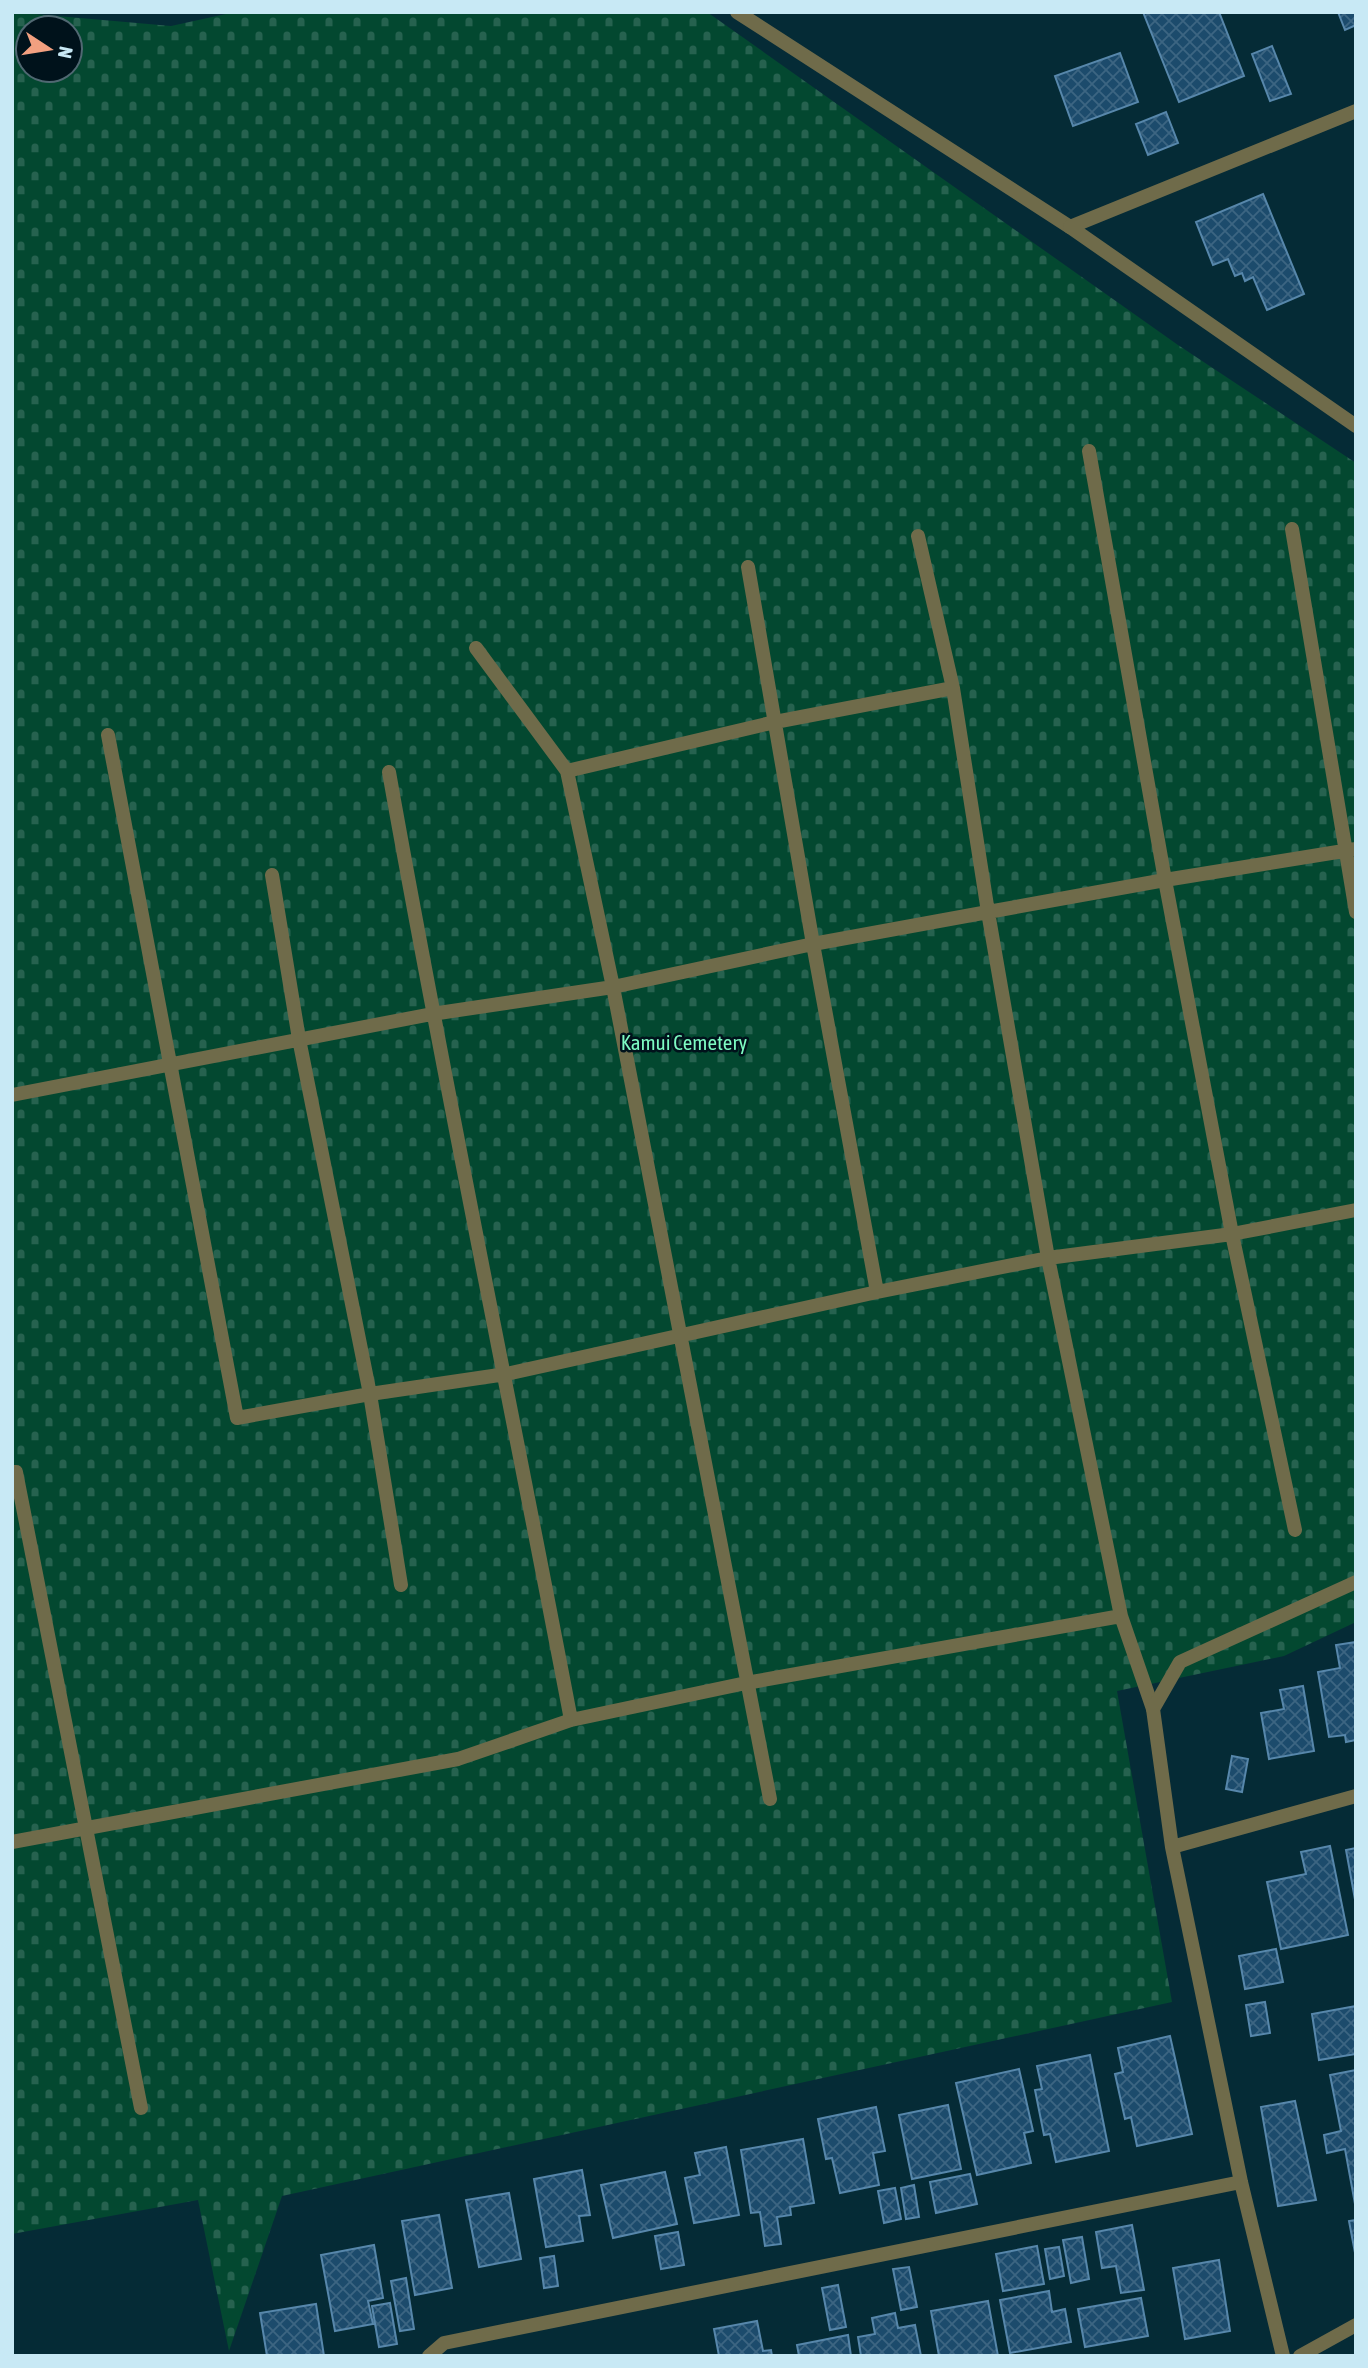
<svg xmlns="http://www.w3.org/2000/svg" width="1368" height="2368" viewBox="0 0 1368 2368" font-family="'Asap Condensed',sans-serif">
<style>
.cemetery{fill:url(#cemetery-stones);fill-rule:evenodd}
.building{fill:url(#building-cross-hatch);stroke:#5787ab;stroke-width:2}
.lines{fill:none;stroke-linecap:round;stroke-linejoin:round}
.lane{stroke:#6f6b4a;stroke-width:14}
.street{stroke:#6f6b4a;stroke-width:14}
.labels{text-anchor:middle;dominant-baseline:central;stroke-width:5;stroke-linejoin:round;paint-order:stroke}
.park-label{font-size:21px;fill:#7dfbc2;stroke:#00121b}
</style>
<defs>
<pattern id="cemetery-stones" width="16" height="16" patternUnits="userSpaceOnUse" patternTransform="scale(1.75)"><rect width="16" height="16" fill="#034830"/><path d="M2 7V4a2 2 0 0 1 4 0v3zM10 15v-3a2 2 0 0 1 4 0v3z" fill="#26624f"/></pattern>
<pattern id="building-cross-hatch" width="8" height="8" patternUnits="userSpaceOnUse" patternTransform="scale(1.75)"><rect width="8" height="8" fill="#1c4b6c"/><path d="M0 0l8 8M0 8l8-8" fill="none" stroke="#3c6582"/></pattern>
</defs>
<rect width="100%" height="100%" fill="#052b36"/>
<path class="cemetery" d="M12,12L171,26L235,12H707L1178,345L1356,463V1622L1284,1656L1117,1691L1172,2002L282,2196L229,2351L198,2200L12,2234ZM28,28H70V70H28Z"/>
<path class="building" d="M1143,12H1219L1244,76L1179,102Z
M1338,12H1356V25L1345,30Z
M1272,46L1291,94L1270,101L1252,54Z
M1120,53L1138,102L1073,126L1055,76Z
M1166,112L1178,143L1148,155L1136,124Z
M1263,194L1304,294L1267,310L1253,277L1245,281L1242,273L1235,276L1228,259L1213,265L1196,222Z
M1356,1642V1740L1346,1742L1345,1735L1329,1737L1318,1672L1340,1668L1336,1645Z
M1303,1686L1314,1751L1269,1759L1261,1713L1284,1709L1280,1690Z
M1232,1756L1248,1759L1242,1792L1226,1789Z
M1330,1846L1348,1935L1281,1949L1267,1882L1306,1874L1301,1852Z
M1356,1848V1905L1346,1850Z
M1276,1949L1283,1982L1245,1989L1239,1956Z
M1265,2002L1270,2033L1251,2036L1246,2005Z
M1356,2006V2054L1319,2060L1312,2014Z
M1170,2036L1192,2134L1137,2146L1131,2117L1125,2119L1115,2074L1123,2072L1118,2048Z
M1090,2055L1109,2151L1056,2162L1050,2134L1044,2135L1035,2090L1042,2089L1037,2066Z
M1019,2069L1033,2131L1024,2133L1031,2163L977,2175L956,2083Z
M1356,2070V2204H1355L1345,2149L1327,2153L1324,2135L1341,2131L1330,2075Z
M1295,2101L1316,2200L1278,2206L1261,2107Z
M948,2105L961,2169L912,2179L899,2115Z
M876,2107L885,2151L873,2153L879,2185L840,2193L832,2158L826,2159L818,2119Z
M803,2139L814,2203L790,2207L791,2215L777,2217L781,2244L765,2246L760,2212L751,2213L741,2150Z
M726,2147L739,2215L694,2223L685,2178L700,2175L695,2153Z
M582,2170L590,2215L579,2216L583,2241L546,2247L534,2179Z
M665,2172L677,2224L613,2238L601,2185Z
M970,2174L977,2204L936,2213L930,2182Z
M914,2185L919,2217L906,2219L901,2188Z
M895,2188L901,2219L884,2223L878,2191Z
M509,2193L521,2259L479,2267L466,2200Z
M439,2215L452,2288L415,2295L402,2221Z
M1356,2220V2258L1349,2221Z
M1132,2225L1144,2290L1121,2293L1116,2266L1102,2268L1096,2232Z
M678,2232L684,2265L661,2269L655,2236Z
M1082,2237L1089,2279L1071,2283L1063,2240Z
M374,2245L383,2298L368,2301L373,2324L335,2331L321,2255Z
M1037,2246L1044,2284L1003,2291L996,2254Z
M1059,2247L1064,2276L1050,2279L1045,2249Z
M554,2256L558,2286L544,2288L540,2258Z
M1219,2260L1230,2331L1185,2339L1173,2268Z
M909,2267L917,2307L901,2310L893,2269Z
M406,2278L414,2329L400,2331L391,2281Z
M838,2285L846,2327L830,2330L822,2288Z
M1049,2291L1052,2312L1065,2309L1071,2342L1010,2353L1000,2300Z
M1141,2298L1148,2336L1085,2347L1078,2309Z
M988,2301L998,2356H939L931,2311Z
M390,2303L397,2344L379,2347L372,2306Z
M316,2304L324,2356H267L260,2313Z
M895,2313L898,2328L915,2325L921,2356H861L858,2337L875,2334L872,2318Z
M757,2321L763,2351L771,2350L772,2356H719L714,2329Z
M848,2335L851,2356H799L797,2345Z"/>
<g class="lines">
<path class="lane" d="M737,12L1070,227
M1089,451L1165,880L1232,1234L1295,1530
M1292,529L1356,912
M918,536L953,688L988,912L1048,1258L1121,1616L1153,1709
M748,567L813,944L877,1292
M476,648L567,771L613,987L770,1799
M108,735L237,1418L370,1394L506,1374L877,1292L1048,1258L1232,1234L1356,1210
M567,771L775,722L953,688
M389,772C445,1089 511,1404 571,1720
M272,875L299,1039L370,1394L401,1585
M12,1095L432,1014L613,987L813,944L988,912L1165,880L1356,849
M12,1472H16L141,2108
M12,1842L458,1759L571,1720L746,1683L1121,1616"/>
<path class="street" d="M1070,227L1356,426
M1070,227L1356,111
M1172,1847L1356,1796
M429,2356L444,2343L1241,2182
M1283,2356L1241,2182L1172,1847L1153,1709L1180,1662L1356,1582
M1300,2356L1356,2325"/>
</g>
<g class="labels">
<g class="park-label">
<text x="684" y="1042">Kamui Cemetery</text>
</g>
</g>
<rect width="1368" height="2368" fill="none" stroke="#c8e9f5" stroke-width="28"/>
<g transform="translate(49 49) rotate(102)"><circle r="33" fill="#00121b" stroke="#506872" stroke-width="2"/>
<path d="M0-5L12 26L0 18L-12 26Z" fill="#f2a080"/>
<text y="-10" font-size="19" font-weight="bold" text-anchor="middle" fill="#c8e9f5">N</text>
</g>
</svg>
